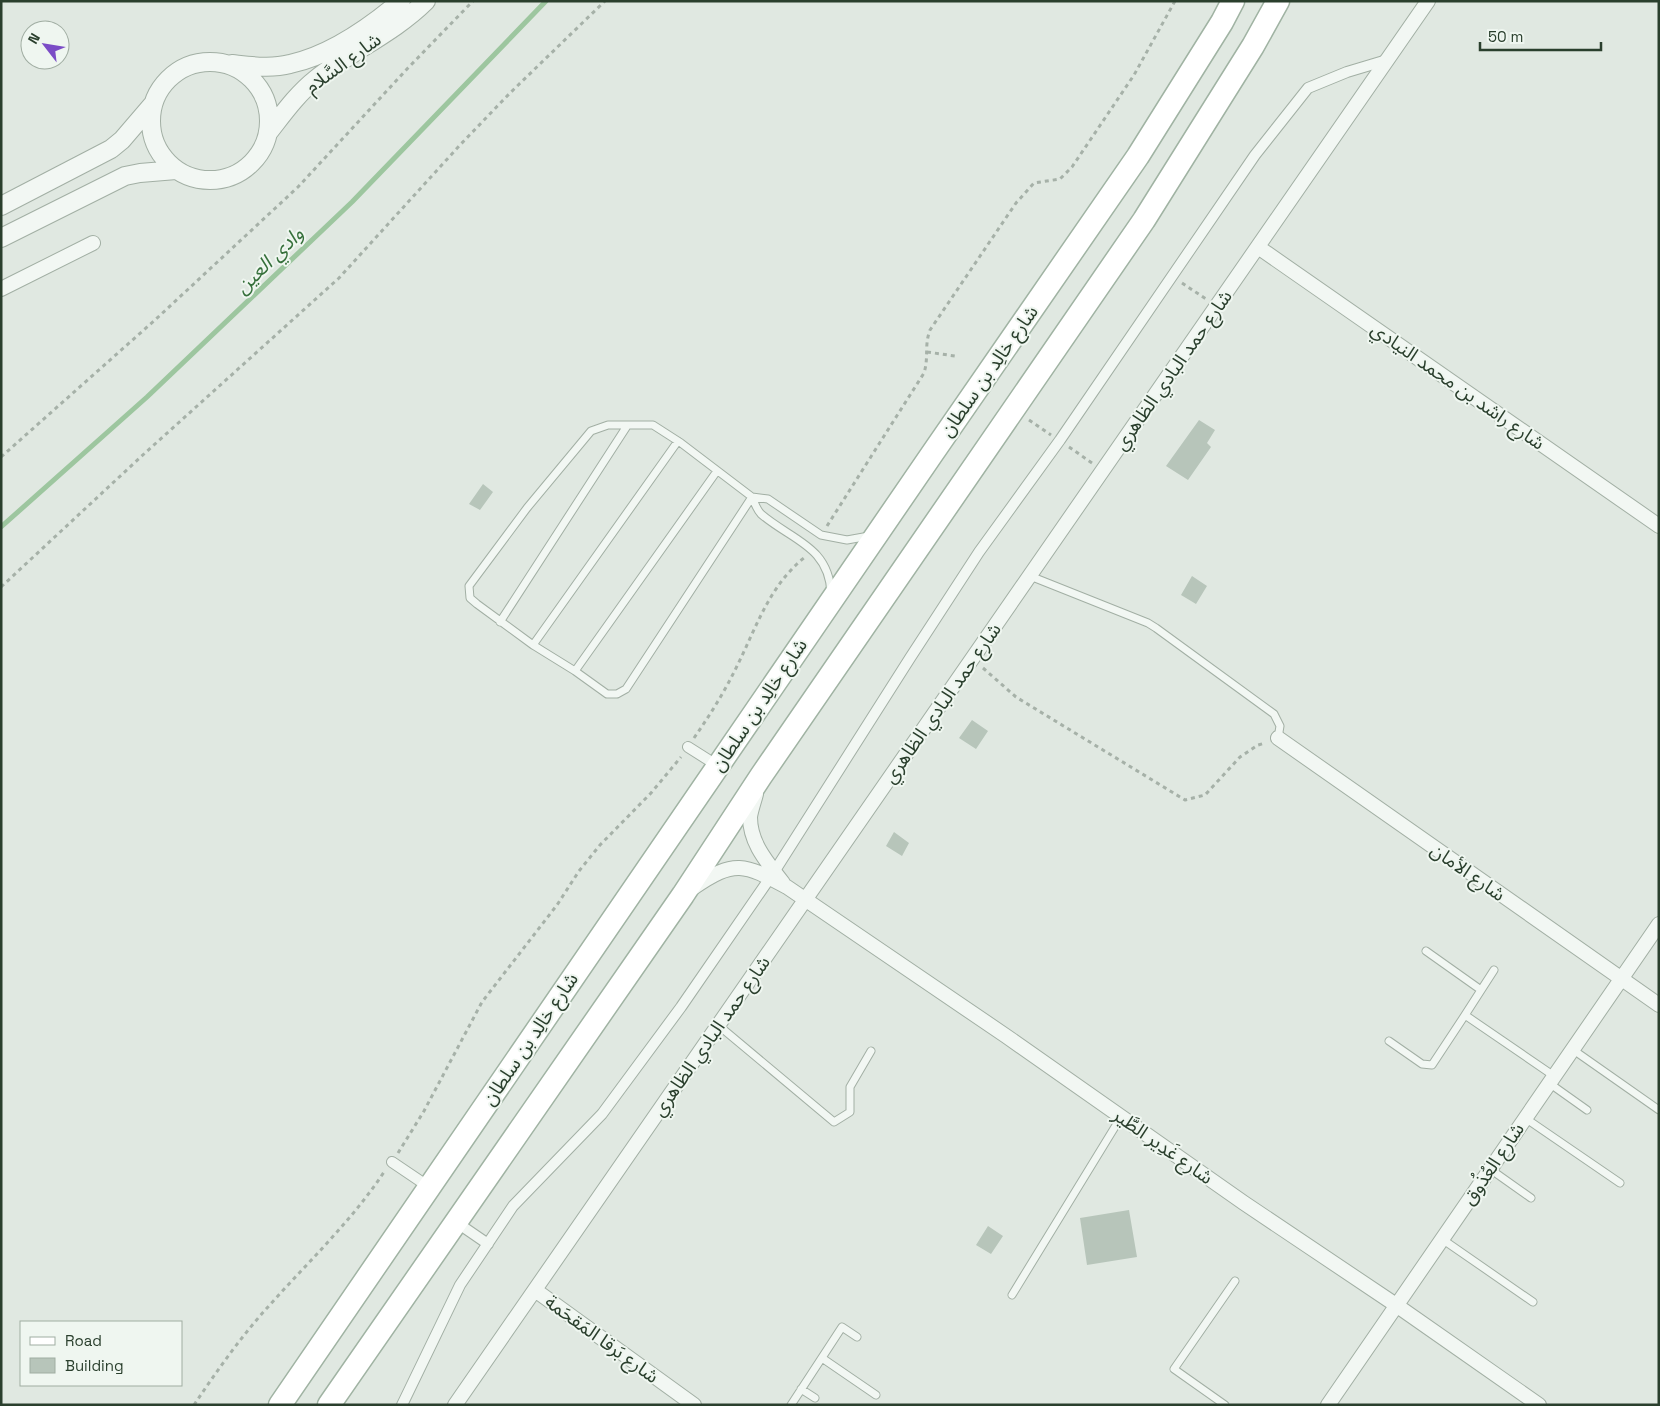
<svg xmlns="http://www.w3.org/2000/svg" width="1660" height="1406" viewBox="0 0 1660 1406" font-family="'Space Grotesk','Noto Sans Arabic',sans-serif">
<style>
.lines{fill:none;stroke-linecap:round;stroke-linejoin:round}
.stream{stroke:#9dc69f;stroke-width:5}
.building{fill:#b7c5ba}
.service-casing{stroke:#a2afa4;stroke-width:9}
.pedestrian-casing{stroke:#a2afa4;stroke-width:12}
.minor-casing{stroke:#a2afa4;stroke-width:16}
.tertiary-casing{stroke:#a2afa4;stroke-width:20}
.primary-casing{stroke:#a0b3a3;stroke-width:25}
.path{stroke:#a6b1a8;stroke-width:3;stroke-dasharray:4 4;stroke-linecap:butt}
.service{stroke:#f2f7f3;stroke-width:7}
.pedestrian{stroke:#f2f7f3;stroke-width:10}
.minor{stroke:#f2f7f3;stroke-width:14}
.tertiary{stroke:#f2f7f3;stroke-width:18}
.primary{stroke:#fff;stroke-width:22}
.labels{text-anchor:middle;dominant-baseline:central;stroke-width:4;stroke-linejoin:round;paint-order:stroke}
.street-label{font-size:19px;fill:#2a3f2d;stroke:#eff6f0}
.water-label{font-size:20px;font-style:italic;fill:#36703b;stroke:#eff6f0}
</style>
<rect width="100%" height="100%" fill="#e0e8e1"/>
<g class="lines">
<path class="stream" d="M1,527L147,397L352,202L546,1"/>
</g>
<path class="building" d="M1199,420L1215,430L1207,443L1211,447L1188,480L1166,466Z
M483,484L493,492L480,510L469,504Z
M1192,576L1207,586L1196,604L1181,595Z
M972,720L988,731L976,749L959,738Z
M894,832L909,843L902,856L886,846Z
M1129,1210L1137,1257L1087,1265L1080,1218Z
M988,1226L1003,1236L991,1254L976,1245Z"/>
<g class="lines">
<defs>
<path id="service" d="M608,425H653L681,443L752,497L626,689L617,694H607L575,671L533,645L477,604L470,598L469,586L527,508L591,431Z
M1030,576L1148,623L1156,628L1274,714L1280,726L1278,738
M831,593C829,546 791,540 761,514C757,510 754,502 752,497L768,499L821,535L847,540L869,536
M500,622L627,426
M533,645L678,441
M575,671L717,471
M1426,951L1481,990
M1494,970L1465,1015L1554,1076
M718,1025L834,1122L850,1112V1087L871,1051
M1389,1041L1422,1064L1432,1065L1465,1015
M1572,1049L1659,1110
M1549,1083L1587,1110
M1525,1118L1620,1183
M1490,1169L1531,1198
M1442,1239L1533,1302
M1012,1295L1121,1117
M822,1358L876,1395
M801,1389L815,1398
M791,1405L842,1327L857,1337
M1225,1405L1174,1369L1235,1281"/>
<path id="pedestrian" d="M688,747L718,766
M392,1162L429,1187
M456,1222L488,1244
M402,1405L460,1285L513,1206L602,1114L681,1007L774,872L910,658L979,552L1060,440L1255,155L1308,88L1347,72L1387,60"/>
<path id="minor" d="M1258,247L1659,526
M1,289L93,243
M1278,738L1659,1005
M756,794C754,802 751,810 750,817C750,844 768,863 783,883
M693,888C735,859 744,864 787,887L1006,1036L1244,1203L1396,1305L1539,1405
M535,1290L694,1405
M455,1405L1428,1
M1328,1405L1659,924"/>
<path id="tertiary" d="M151 121a59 59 0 1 1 118 0a59 59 0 1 1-118 0Z
M232,64C251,66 271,69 290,64C331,55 369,28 401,1
M268,133C283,114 297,94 316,79C351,51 394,33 426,1
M1,206L111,149L122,140L152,105
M1,238L125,176L140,173L176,170"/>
<path id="primary" d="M280,1405L932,454L1138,156L1222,22L1233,1
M329,1405L683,895L761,776L1144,220L1253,46L1278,1"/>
</defs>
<use href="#service" class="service-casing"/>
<use href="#pedestrian" class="pedestrian-casing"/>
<use href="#minor" class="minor-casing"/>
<use href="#tertiary" class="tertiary-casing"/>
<use href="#primary" class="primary-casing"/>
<path class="path" d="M1182,283L1206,299
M927,352L955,356
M1029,420L1051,435
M1069,447L1092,463
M1,457L155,320L298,187L407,69L473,1
M827,526L924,373C929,357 924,346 930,330L1016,203L1034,183L1060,179L1072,167L1134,75L1175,1
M1,587L145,453L339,278L460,145L510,93L605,1
M983,668L1016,697L1185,800L1205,795L1240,757L1258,745L1265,743
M694,738C710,715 725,691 737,666C757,626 769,586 805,557
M398,1153L424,1111L482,1002L557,905L579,871L600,845L651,793L681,757
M194,1405C216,1372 240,1338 267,1308C307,1263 351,1222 384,1172"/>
<use href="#service" class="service"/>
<use href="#pedestrian" class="pedestrian"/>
<use href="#minor" class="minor"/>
<use href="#tertiary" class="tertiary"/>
<use href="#primary" class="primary"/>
</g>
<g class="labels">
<g class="street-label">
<text transform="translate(343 63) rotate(-36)">شارع السَّلام</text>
<text transform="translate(1173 370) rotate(-55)">شارع حمد البادي الظاهري</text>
<text transform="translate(989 371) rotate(-55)">شارع خالِد بن سلطان</text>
<text transform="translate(1458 386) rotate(35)">شارع راشد بن محمد النيادي</text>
<text transform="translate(942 703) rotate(-55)">شارع حمد البادي الظاهري</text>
<text transform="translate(759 705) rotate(-56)">شارع خالِد بن سلطان</text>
<text transform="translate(1468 872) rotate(35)">شارع الأمان</text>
<text transform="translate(711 1036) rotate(-55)">شارع حمد البادي الظاهري</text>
<text transform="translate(530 1039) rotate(-56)">شارع خالِد بن سلطان</text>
<text transform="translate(1163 1146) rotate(35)">شارع غَدِير الطَّير</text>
<text transform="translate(1493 1164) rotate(-56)">شارع العُذُوق</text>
<text transform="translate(602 1339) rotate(36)">شارع بَرقا المَقحَمة</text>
</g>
<g class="water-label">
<text transform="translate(269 260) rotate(-44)">وادي العين</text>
</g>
</g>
<rect width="1660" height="1406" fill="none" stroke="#2a3f2d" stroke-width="5"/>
<rect x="20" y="1321" width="162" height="65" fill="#eff6f0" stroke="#a0ada2"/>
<rect x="30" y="1337" width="25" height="8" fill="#ffffff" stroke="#a0ada2"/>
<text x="65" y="1346" font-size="15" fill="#2a3f2d">Road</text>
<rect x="30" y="1358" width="25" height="15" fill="#b7c5ba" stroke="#a0ada2"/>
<text x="65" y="1371" font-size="15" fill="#2a3f2d">Building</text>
<g transform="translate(45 45) rotate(301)"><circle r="24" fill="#eff6f0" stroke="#a0ada2"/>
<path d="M0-4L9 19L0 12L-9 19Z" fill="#7b4cc6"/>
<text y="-8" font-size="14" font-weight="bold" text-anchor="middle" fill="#2a3f2d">N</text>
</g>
<path d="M1480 42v8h121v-8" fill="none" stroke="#2a3f2d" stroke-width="2.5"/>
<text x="1488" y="42" font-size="15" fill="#2a3f2d" stroke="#eff6f0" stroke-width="4" paint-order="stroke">50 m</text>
</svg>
